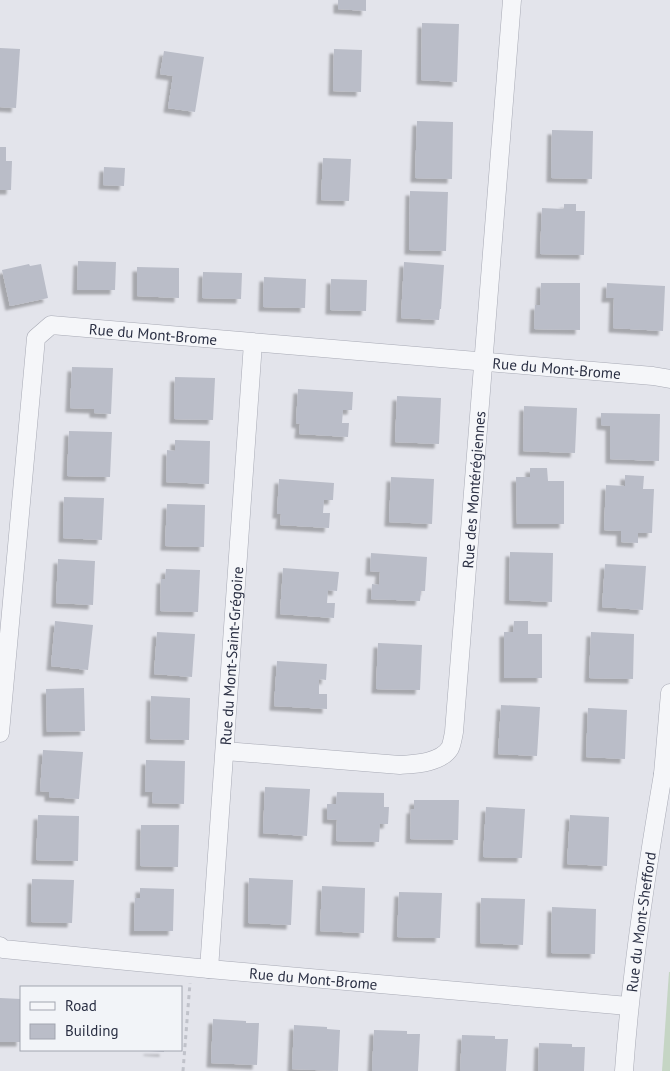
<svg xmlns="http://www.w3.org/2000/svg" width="670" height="1071" viewBox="0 0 670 1071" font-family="'PT Sans',sans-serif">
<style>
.green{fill:#c5d5c4}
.building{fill:#babdc8;filter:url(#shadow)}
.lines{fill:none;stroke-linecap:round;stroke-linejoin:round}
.minor-casing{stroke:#a8aab5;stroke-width:19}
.path{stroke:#c0c2ca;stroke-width:3;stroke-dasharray:4 4;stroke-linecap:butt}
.minor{stroke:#f5f6f9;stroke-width:18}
.labels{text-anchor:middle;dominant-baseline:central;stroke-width:5;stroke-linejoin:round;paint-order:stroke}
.street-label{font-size:15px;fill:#2a2f43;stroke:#f2f4f8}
</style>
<defs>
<filter id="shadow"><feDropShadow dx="-4.5" dy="4.5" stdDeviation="1" flood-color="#0004"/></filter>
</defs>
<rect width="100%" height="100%" fill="#e3e4eb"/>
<path class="green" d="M669,972H670V1071H662Z"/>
<path class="building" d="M338,0H366V11L338,9Z
M422,23L459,24L457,82L421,80Z
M0,48L20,49L16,108L0,107Z
M334,49L362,50L361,92L333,91Z
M164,51L204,57L195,112L168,108L173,76L160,74Z
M417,121L453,122L452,179L415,178Z
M552,130L593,131L592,179L551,178Z
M0,147H6V161H12L11,190H0Z
M323,158L351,159L349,201L321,200Z
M104,167L125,168L124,186L103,185Z
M410,191L448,192L446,251L409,250Z
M564,204H576V211H585L584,255L540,254L542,208L564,209Z
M78,261L116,262L115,290H77Z
M404,262L444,265L441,309H440L439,320L401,318Z
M29,264L30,266L41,264L48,298L10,306L2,270Z
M137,267L179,268V298L137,296Z
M203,272L242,273L241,299L202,298Z
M264,277L306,279L305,308L263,307Z
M331,279L367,280L366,311L330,310Z
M541,283H580V330L534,329L535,305H540Z
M607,283L665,286L663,331L613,328L614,298H606Z
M72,367L113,368L111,414L94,413V409L70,408Z
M175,377L215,378L213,420L174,419Z
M298,389L353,392L352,410H343L342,423H349L348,437L299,434L300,424L296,423Z
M397,396L441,398L439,444L395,442Z
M524,406L577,408L575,453L523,451Z
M601,413L660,414L659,461L610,459V426L601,425Z
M69,431L112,432L110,477L67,476Z
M175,440L210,441L209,484L166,482L167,450L175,451Z
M530,468H547L548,481H564V524H517L516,477H530Z
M625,475L644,476L643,489H654L652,533H638V543L621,542V531L604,530L606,485L625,486Z
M391,477L434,479L432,524L389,522Z
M279,479L334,483L333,500H324L323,513H330L329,528L280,525L281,514H277Z
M64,497L104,498L102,540L63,538Z
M167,504L205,505L204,547L165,546Z
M510,552L553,553L552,602L509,600Z
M371,553L427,557L425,591H421L420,601L371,599L372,584L379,585L380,572L370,571Z
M58,559L95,561L93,605L56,603Z
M605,564L646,566L643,610L602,607Z
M283,568L339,572L337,591L328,590L327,603H335L334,618L280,614Z
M166,569L200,570L198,612L160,611L161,579H165Z
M55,621L93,625L88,670L51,666Z
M514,621H528V634H542V678H504V632H513Z
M157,632L195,634L192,677L154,674Z
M591,632L634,634L633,679L589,678Z
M378,643L422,645L420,690L376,689Z
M277,661L327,664L326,680L319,679V694H327V709L274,706Z
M84,688L85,731L47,732L46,689Z
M151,696L190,698L189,740L150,739Z
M501,705L540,707L537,756L498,754Z
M588,708L627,710L625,759L586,757Z
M43,750L83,752L79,799L49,797V792L40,791Z
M146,760L185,761L184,804L152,803L153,792H145Z
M265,787L310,789L307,836L263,833Z
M337,792L384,793V807H389L388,824H380L379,842L336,841L337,820L327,819V804H336Z
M414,800H459L458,840L410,839L411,809H414Z
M486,807L525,809L522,858L483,857Z
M38,815L79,816L78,861L36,860Z
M570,815L609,817L607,866L567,864Z
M141,825H179L178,867L140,866Z
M249,878L293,880L291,925L248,923Z
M32,879L74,880L72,923L31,922Z
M322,886L365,888L364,933L320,931Z
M140,888L174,889L173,931H134L135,898H140Z
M399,892L442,893L440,938L397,937Z
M481,898L525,899L523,945L480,943Z
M552,907L596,909L595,954L551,953Z
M0,998L21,999V1042H0Z
M213,1019L246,1021V1023H259L257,1065L211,1063Z
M294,1025L327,1027V1029L340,1030L338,1071L292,1069Z
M374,1030L407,1031V1034H420L418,1071H372Z
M462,1035L495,1036V1039H508L506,1071H460Z
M539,1043L572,1044V1047H585L584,1071H538Z
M148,1050H164V1052L148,1051Z"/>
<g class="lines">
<defs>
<g id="minor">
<path d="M670,693L663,774L670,775"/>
<path id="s1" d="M0,733L36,338L51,325L653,376L670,379"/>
<path id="s2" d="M225,751L400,765C415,764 441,763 450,748C452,744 453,737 454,732L512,0"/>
<path id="s3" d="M0,946L3,949L209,969L628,1006"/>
<path id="s4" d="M209,969L253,343"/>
<path id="s5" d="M624,1071C631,971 646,873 663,774"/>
</g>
</defs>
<use href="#minor" class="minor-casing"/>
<path class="path" d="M183,1071L190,983"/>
<use href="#minor" class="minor"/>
</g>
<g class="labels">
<g class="street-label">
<text stroke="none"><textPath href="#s1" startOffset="519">Rue du Mont-Brome</textPath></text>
<text stroke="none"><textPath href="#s1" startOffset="924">Rue du Mont-Brome</textPath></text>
<text stroke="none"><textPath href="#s2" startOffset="490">Rue des Montérégiennes</textPath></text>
<text stroke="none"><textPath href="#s4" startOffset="314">Rue du Mont-Saint-Grégoire</textPath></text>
<text stroke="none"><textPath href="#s5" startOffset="150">Rue du Mont-Shefford</textPath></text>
<text stroke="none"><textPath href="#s3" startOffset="316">Rue du Mont-Brome</textPath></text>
</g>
</g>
<rect x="20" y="986" width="162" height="65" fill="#f2f4f8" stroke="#a2a5b0"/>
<rect x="30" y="1002" width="25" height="8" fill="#f5f6f9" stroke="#a2a5b0"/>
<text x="65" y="1011" font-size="15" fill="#2a2f43">Road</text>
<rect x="30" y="1024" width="25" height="15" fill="#babdc8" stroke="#a2a5b0"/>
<text x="65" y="1036" font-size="15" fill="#2a2f43">Building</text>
</svg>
